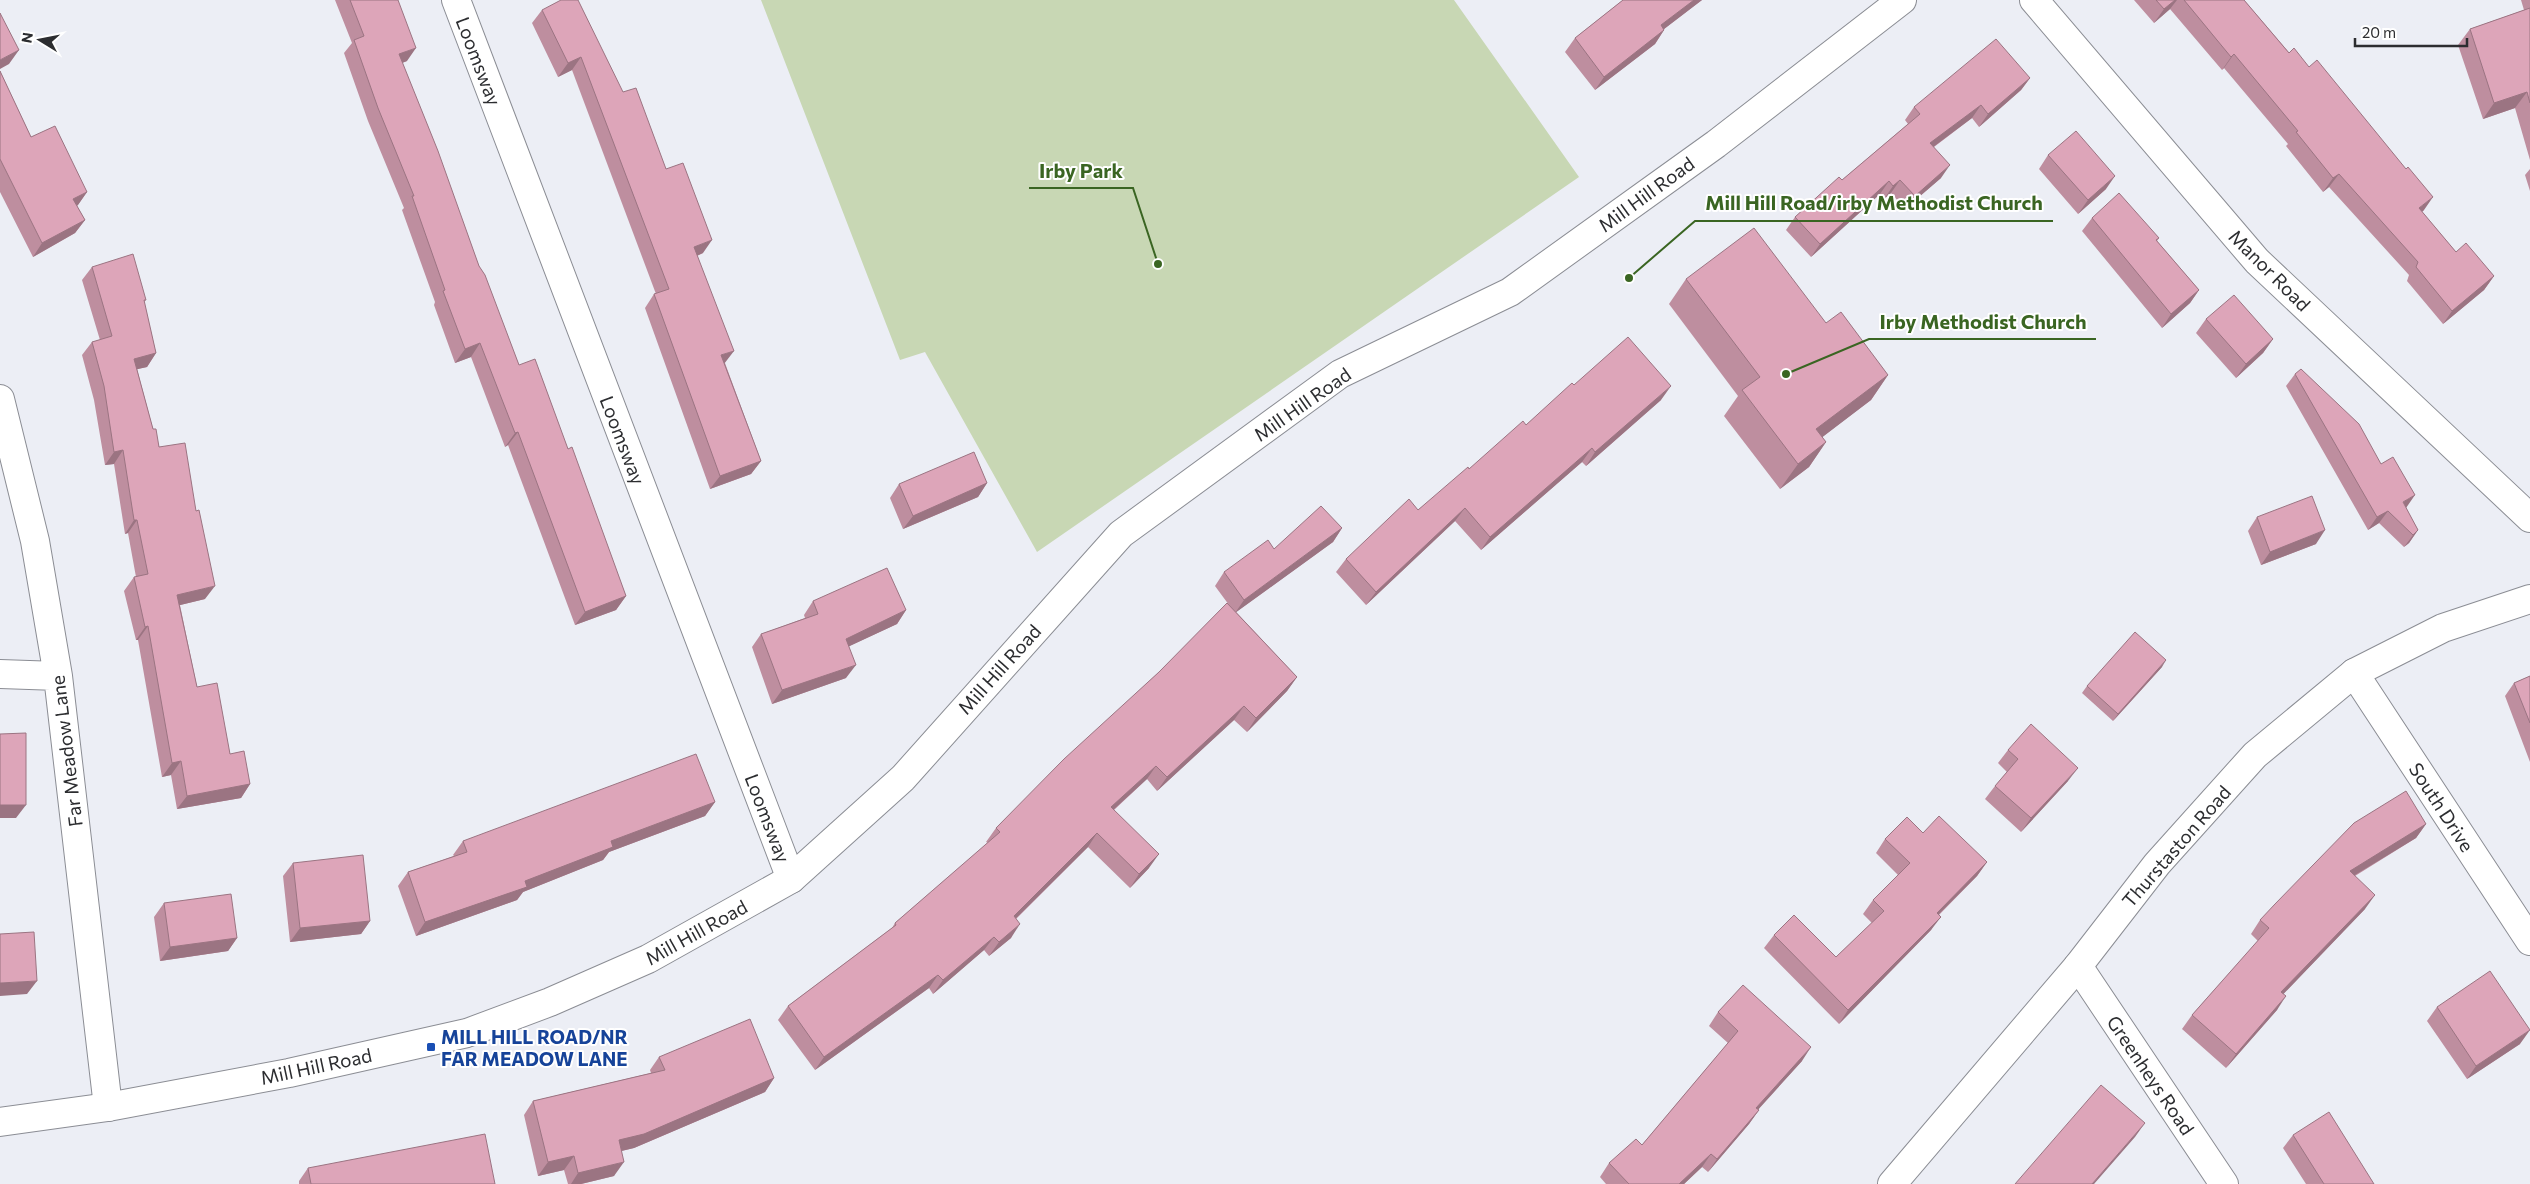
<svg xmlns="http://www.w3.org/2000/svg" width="2530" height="1184" viewBox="0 0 2530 1184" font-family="Commissioner,sans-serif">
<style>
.green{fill:#c8d7b4}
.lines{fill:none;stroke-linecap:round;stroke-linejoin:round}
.street-casing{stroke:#8b8d94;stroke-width:30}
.secondary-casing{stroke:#8b8d94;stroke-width:30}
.street{stroke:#fff;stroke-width:28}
.secondary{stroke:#fff;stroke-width:28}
.wall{fill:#be8e9f}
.shaded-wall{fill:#9b7482}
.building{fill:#dda5b9;stroke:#9b7482}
.transit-dot{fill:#1a4fb4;stroke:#fff;stroke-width:2}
.labels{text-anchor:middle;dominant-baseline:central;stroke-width:4;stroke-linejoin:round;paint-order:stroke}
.street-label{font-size:19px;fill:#2c2d30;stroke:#fff}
.transit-label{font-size:19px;font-weight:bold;fill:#164399;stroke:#fff;text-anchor:start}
.leader{fill:none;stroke:#3a6522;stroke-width:2}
.callout-dot{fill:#3a6522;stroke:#fff;stroke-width:2}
.callout-label{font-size:20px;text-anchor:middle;font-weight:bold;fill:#3a6522;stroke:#fff;stroke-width:4;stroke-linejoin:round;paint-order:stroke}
</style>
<rect width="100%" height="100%" fill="#eceef5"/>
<path class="green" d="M761,0H1454L1579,177L1037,552L925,352L900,360Z"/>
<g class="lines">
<defs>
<path id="street" d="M456,0L791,879
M2034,0L2257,261L2530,518
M0,399L35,541L58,676L108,1107
M2354,673L2530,941
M0,674L58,676
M2078,966L2224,1184"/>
<path id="secondary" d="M0,1122L108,1107L289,1073L467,1033L550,1002L648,959L791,879L903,778L1121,534L1340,374L1510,292L1716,144L1902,0
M1892,1184L2078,966L2157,864L2255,755L2354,673L2443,628L2530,599"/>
</defs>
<use href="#street" class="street-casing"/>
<use href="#secondary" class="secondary-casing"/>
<use href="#street" class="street"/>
<use href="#secondary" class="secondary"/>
</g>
<path class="wall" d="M335,0H398L407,61L402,63L479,266L519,365L568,449L626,596L616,610L575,625L508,445L505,447L471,357L455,363L434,305L435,302L402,210L404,208L368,121L344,53L352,43Z
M1623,0H1702L1664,29V30L1655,44L1595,90L1565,52L1575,38Z
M2134,0H2244L2424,210L2422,212L2456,252L2494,276L2484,290L2443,324L2407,281L2409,275L2329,187L2323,192L2286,146L2288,144L2224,68L2222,70L2170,9L2154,23Z
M2521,0H2530V160L2515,108L2483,119L2458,45L2470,29L2524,10Z
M542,10L623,92L666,169L703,253L697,256L725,363L761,461L751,474L710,489L645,308L654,294H656L572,70L558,77L532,23Z
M0,71L31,137L87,192L77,206L85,220L75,233L33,257L0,192Z
M2030,78L2021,90L1979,127L1972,118L1934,147L1941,178L1905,209L1891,193L1884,199L1880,194L1811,257L1786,230L1795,217L1842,180L1908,124L1905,120L1914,107Z
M2048,155L2106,189L2078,214L2039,169Z
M2530,169V191L2525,175Z
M2092,218L2159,238L2157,241L2199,290L2190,303L2162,328L2082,231Z
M92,267L146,300L144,302L156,353L147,367L137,369L153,429L159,447L205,599L180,605L197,687L230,754L250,784L241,798L177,809L171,775L162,777L138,640H136L124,591L134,577H136L128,533L125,534L114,464L105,465L94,400L82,355L92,342L100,340L82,280Z
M1686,279L1826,323L1888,375L1871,400L1822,437L1826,442L1809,467L1780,489L1724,416L1738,396L1669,304Z
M2206,319L2273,339L2263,353L2236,378L2196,333Z
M2295,374L2406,508L2418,530L2409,543L2404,547L2379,523L2368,530L2286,386Z
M1574,385L1661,400L1586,466L1582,462L1481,550L1455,521L1366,605L1336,572L1346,559L1418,510L1526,425Z
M987,483L978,497L903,529L890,498L899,484Z
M2257,517L2316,544L2261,565L2248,531Z
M1342,528L1333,542L1236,612L1297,677L1287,691L1247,732L1234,720L1157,791L1147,779L1114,810L1149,868L1130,888L1088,847L1016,919L1011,938L989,956L984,950L933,994L929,988L815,1070L778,1020L788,1006L892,928L895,923L988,843L986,842L996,828L1159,672L1229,605L1215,586L1224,572L1274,549Z
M813,601L906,610L897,624L849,646L846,678L772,704L752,647L761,634L805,618L804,615Z
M2162,667L2113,721L2082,693L2087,686Z
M2530,676V762L2505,696L2514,683Z
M2008,750L2068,781L2021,832L1985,799L1995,786L2007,772L1998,763Z
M715,802L705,816L609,852L603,860L523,892L517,900L416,936L398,886L408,872L454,856L453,855L463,841Z
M2426,824L2416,838L2355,876L2365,909L2283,994L2277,1010L2226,1068L2182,1029L2192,1015L2258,941L2251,934L2260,920Z
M1923,833L1987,862L1977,876L1939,915L1931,930L1839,1024L1764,948L1774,935L1836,957L1872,923L1863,914L1873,900L1898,875L1876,853L1885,839Z
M293,863L370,921L361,934L290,942L283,876Z
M164,903L237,938L228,951L160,961L154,917Z
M2437,1007L2520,1044L2467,1079L2427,1021Z
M1718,1012L1802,1061L1758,1109L1759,1110L1749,1124L1708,1172L1702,1167L1684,1184H1606L1600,1177L1609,1163L1642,1145L1728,1043L1709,1026Z
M659,1057L774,1078L765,1092L634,1148L621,1151L614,1176L581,1184H568L564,1170L538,1176L524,1115L533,1101L651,1073L650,1070Z
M2293,1135L2374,1184H2306L2283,1148Z
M308,1168L495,1184H299V1181Z"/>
<path class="shaded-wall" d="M1694,0H1702L1651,39L1661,25Z
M2175,0H2177L2170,9L2154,23L2164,9Z
M1664,30L1655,44L1595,90L1604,77Z
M416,48L407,61L389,68L399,54Z
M19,50L9,64L0,69V60Z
M2234,54L2224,68L2222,70L2231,57Z
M581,57L572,70L558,77L568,63Z
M2030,78L2021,90L1979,127L1988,114Z
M2527,92L2515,108L2483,119L2494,103Z
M1981,105L1972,118L1921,156L1930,143Z
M1950,165L1941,178L1905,209L1915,196Z
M2339,174L2329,187L2323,192L2333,178Z
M2115,176L2106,189L2078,214L2088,200Z
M1900,180L1891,193L1884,199L1893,186Z
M1889,181L1880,194L1811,257L1820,244Z
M87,192L78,205L64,213L73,199Z
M2433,197L2424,210L2410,222L2419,208Z
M85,220L75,233L33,257L42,243Z
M712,240L703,253L684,261L694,247Z
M2494,276L2484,290L2443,324L2452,311Z
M2199,290L2190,303L2162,328L2171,314Z
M2273,339L2263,353L2236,378L2246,364Z
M480,343L471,357L455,363L465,349Z
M734,351L724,364L721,355Z
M156,353L147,367L125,372L134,359Z
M1888,375L1871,400L1799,455L1816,429Z
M1671,386L1661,400L1586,466L1595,452Z
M518,432L508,445L505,447L515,433Z
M1826,442L1809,467L1780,489L1798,464Z
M1592,448L1582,462L1481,550L1490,537Z
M123,450L114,464L105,465L114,452Z
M761,461L751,474L710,489L720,476Z
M987,483L978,497L903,529L913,516Z
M2415,495L2406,508L2403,502Z
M1465,508L1455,521L1366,605L1376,592Z
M2388,511L2379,523L2368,530L2377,517Z
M134,520H137L128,533L125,534Z
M1342,528L1333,542L1235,613L1244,600Z
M2325,530L2316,544L2261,565L2270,552Z
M2418,530L2409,543L2404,547L2413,535Z
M215,586L205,599L168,608L177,595Z
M626,596L616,610L575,625L585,612Z
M906,610L897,624L837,652L846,639Z
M148,626L138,640H136L145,627Z
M2166,660L2162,667L2113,721L2118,714Z
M856,665L846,678L772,704L782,690Z
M1297,677L1287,691L1247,732L1256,718Z
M1244,706L1234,720L1157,791L1167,777Z
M181,761L171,775L162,777L172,763Z
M1156,766L1147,779L1101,821L1111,807Z
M2078,768L2068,781L2021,832L2031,818Z
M250,784L241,798L177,809L187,796Z
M715,802L705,816L609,852L603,860L523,892L517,900L416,936L425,922L525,881L611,841Z
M0,805H26L16,818H0Z
M2426,824L2416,838L2340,884L2350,871Z
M1097,833L1088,847L1004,930L1014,916Z
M1159,854L1149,868L1130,888L1139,874Z
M1987,862L1977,876L1927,926L1937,913Z
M2375,895L2365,909L2272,1006L2281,992Z
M1941,917L1931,930L1839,1024L1848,1010Z
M370,921L361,934L290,942L300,928Z
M1020,924L1011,938L989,956L999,942Z
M994,937L984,950L933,994L943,980Z
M237,938L228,951L160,961L170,947Z
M938,975L929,988L815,1070L824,1057Z
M37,981L27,994L0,996V983Z
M2286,996L2277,1010L2226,1068L2236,1054Z
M2530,1030L2520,1044L2467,1079L2476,1066Z
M1811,1047L1802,1061L1747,1122L1756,1108Z
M774,1078L765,1092L634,1148L609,1154L619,1140Z
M1759,1110L1749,1124L1708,1172L1717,1159Z
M2145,1123L2135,1137L2094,1184H2092Z
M1711,1154L1702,1167L1684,1184H1679Z
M574,1156L564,1170L538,1176L548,1162Z
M624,1162L614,1176L581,1184H571L578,1173Z"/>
<path class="building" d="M350,0H398L416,48L399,54L438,151L479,266L485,275L519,365L535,359L568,449L572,447L626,596L585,612L518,432L515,433L480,343L465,349L443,291L445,290L412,196H414L378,108L354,40L364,36Z
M561,0H578L623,92L636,88L666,169L683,163L712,240L694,247L734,351L721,355L761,461L720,476L654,294L669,289L581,57L568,63L542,10Z
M1623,0H1694L1661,25L1664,30L1604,77L1575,38Z
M2156,0H2175L2164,9Z
M2184,0H2244L2289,53L2294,48L2309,67L2317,60L2406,169L2408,167L2433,197L2419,208L2456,252L2466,243L2494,276L2452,311L2416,267L2418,262L2339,174L2333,178L2296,132L2298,131L2234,54L2231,57Z
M2530,8V103L2527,92L2494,103L2470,29Z
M0,13L19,50L0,60Z
M1996,39L2030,78L1988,114L1981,105L1930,143L1950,165L1915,196L1900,180L1893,186L1889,181L1820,244L1795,217L1839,177L1842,180L1920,114L1914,107Z
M0,71L31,137L55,126L87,192L73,199L85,220L42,243L0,159Z
M2076,131L2115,176L2088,200L2048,155Z
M2119,193L2159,238L2156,240L2199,290L2171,314L2092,218Z
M1754,228L1826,323L1841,312L1888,375L1816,429L1826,442L1798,464L1742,390L1760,377L1686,279Z
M133,254L146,300H144L156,353L134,359L153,429H156L159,447L185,443L196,511L199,510L215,586L177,595L197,687L217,683L230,754L244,751L250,784L187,796L181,761L172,763L148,626L145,627L134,577L148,574L137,520H134L123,450L114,452L104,386L92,342L112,336L92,267Z
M2234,295L2273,339L2246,364L2206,319Z
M1628,337L1671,386L1595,452L1592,448L1490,537L1465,508L1376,592L1346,559L1409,499L1418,510L1468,467L1469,469L1523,421L1526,425L1572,383L1574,385Z
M2301,369L2359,424L2381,464L2393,457L2415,495L2403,502L2418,530L2413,535L2388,511L2377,517L2295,374Z
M974,452L987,483L913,516L899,484Z
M2312,496L2325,530L2270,552L2257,517Z
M1321,506L1342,528L1244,600L1224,572L1268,540L1274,549Z
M887,568L906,610L846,639L856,665L782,690L761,634L818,614L813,601Z
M1227,603L1297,677L1256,718L1244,706L1167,777L1156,766L1111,807L1159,854L1139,874L1097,833L1014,916L1020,924L999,942L994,937L943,980L938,975L824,1057L788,1006L896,925L895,923L1000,832L996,828L1064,759L1159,672Z
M2135,632L2166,660L2118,714L2087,686Z
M2530,676V723L2514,683Z
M2031,724L2078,768L2031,818L1995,786L2018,759L2008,750Z
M26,733V805H0V734Z
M696,754L715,802L611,841L613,847L525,881L527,887L425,922L408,872L467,852L463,841Z
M2406,791L2426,824L2350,871L2375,895L2281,992L2286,996L2236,1054L2192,1015L2269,928L2260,920L2275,904L2354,823Z
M1939,816L1987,862L1937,913L1941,917L1848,1010L1774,935L1794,915L1836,957L1884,911L1873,900L1910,863L1885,839L1907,817L1923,833Z
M363,855L370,921L300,928L293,863Z
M231,894L237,938L170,947L164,903Z
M34,932L37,981L0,983V934Z
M2490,971L2530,1030L2476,1066L2437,1007Z
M1743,985L1811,1047L1756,1108L1759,1110L1717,1159L1711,1154L1679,1184H1629L1609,1163L1636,1139L1642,1145L1738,1031L1718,1012Z
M750,1019L774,1078L644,1134L619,1140L624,1162L578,1173L574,1156L548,1162L533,1101L665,1070L659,1057Z
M2101,1085L2145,1123L2092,1184H2015Z
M2329,1112L2374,1184H2324L2293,1135Z
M485,1134L495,1184H311L308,1168Z"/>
<rect class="transit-dot" x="426" y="1042" width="10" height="10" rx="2.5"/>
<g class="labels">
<g class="street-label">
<text transform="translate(479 61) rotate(69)">Loomsway</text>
<text transform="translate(1646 194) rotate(-36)">Mill Hill Road</text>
<text transform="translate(2270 270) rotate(45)">Manor Road</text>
<text transform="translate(1302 404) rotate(-35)">Mill Hill Road</text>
<text transform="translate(623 440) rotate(69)">Loomsway</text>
<text transform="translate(999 669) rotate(-48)">Mill Hill Road</text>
<text transform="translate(66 751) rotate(-97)">Far Meadow Lane</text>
<text transform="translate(2442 807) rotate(57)">South Drive</text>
<text transform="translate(768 818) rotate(69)">Loomsway</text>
<text transform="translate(2176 846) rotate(-49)">Thurstaston Road</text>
<text transform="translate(696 932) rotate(-29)">Mill Hill Road</text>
<text transform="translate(316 1066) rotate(-12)">Mill Hill Road</text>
<text transform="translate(2151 1075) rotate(56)">Greenheys Road</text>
</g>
<g class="transit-label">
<text x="441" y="1036">MILL HILL ROAD/NR<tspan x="441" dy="22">FAR MEADOW LANE</tspan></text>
</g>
</g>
<path class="leader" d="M1158 264L1133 188H1029M1629 278L1695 221H2053M1786 374L1869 339H2096"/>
<g class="callout-dot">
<circle cx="1158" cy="264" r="5"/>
<circle cx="1629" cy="278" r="5"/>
<circle cx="1786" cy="374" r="5"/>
</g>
<g class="callout-label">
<text x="1081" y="178">Irby Park</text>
<text x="1874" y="210">Mill Hill Road/irby Methodist Church</text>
<text x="1983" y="329">Irby Methodist Church</text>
</g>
<g transform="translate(40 40) rotate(280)" stroke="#ffffff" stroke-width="4" paint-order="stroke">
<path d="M0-4L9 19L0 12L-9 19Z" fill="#2c2d30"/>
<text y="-8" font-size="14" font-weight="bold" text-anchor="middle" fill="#2c2d30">N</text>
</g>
<path d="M2355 38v8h112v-8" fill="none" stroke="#2c2d30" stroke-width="2.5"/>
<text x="2362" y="38" font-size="15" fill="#2c2d30" stroke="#ffffff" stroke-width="4" paint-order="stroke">20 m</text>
</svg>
